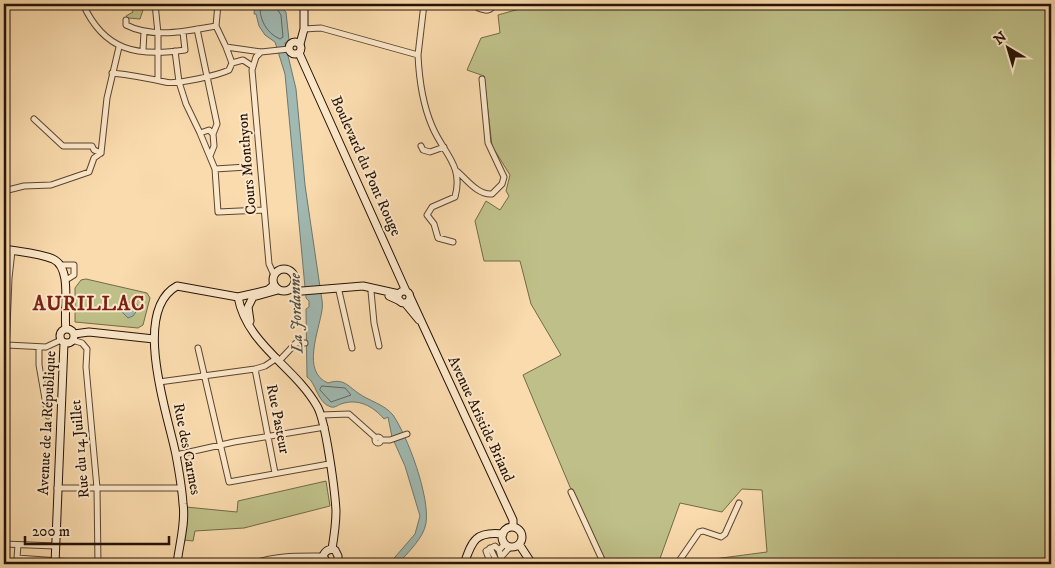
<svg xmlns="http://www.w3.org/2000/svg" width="1055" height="568" viewBox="0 0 1055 568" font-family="'IM FELL DW Pica',serif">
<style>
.green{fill:#bfc089;stroke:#726a48}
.water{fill:#a0b9b2;stroke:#6f776d}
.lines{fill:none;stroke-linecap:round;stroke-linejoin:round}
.shore{stroke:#63665c;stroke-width:1}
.street-casing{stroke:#5b4530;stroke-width:7}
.secondary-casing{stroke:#261306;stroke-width:9}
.street{stroke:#fce8ca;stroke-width:5}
.secondary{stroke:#fce8ca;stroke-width:7}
.labels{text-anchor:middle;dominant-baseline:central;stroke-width:4;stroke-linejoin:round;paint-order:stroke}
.street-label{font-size:15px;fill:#261306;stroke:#fce8ca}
.water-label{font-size:16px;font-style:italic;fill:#514d42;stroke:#fce8ca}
.district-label{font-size:20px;font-weight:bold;letter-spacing:1px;fill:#7a1f14;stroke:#fce8ca}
</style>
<rect width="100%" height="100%" fill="#fadbad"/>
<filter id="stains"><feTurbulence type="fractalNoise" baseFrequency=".004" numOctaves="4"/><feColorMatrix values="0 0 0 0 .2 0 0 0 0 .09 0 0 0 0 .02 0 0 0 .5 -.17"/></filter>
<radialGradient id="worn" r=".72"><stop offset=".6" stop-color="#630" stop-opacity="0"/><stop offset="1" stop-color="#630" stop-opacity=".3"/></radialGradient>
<path class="green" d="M129,4H142L144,7L140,19L128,18L126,16L133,12Z
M537,4H1051V564H710L714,559L767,552L762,490L742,489L722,512L680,503L658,564H606L570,487L523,375L561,355L531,304L520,261H484L475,221L486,201L500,210L509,196L506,191L510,175L492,146L484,76L467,70L481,38L500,33L498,15Z
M86,279L147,293L150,298L143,325L138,328L75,322V288L81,280Z
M326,481L330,506L244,528L195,531L193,541L184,540L186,507L237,512L238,501Z"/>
<path class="water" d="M255,4H277L286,12L289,40L285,43L296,89L305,185L321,294C322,299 323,305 322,310C319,331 301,372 328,383C343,378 347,385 358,393C369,401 384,404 393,415C408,437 430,497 426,523C424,538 407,553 398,564H389L415,534L420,516L405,466L392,437L388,417L384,419C373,406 358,398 341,404C338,405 335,408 331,407C317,403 316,382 307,377L306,309L309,307V301L306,298L285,74L275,42L265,35L259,26L256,14H254Z
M131,300L137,304L138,309L133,316L128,318L119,309H124Z"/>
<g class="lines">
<path class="shore" d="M260,4C259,19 266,33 280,39L283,37L281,15L274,4
M322,386L345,388L351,395L331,402L320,390Z"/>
<defs>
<path id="street" d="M83,4C104,51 137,57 185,50L183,32
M155,4L158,33V79
M218,4L216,26L226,47L261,52L289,49
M476,4L478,8C486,11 490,12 495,4
M126,20V25C154,39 186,31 216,26
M197,29L217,124L213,134
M304,29L321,28L418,55L424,4
M143,50L144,32
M175,51L179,82L186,104L200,133L215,169L218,212
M261,52L256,57L252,70L269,264L274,275
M418,55C419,77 423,105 432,126C443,153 464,165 455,197L432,207L427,215L434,224L438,238L453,242
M232,63L243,60L252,66
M112,73C130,75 147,78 165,82C176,85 219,75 229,70L232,63L226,47
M34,119L63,146H92L94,150L101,153
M200,133L209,130L213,134
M421,146L423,150L430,152L444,147
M101,153L107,98L119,47
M210,156L214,146L213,134
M215,169L247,167
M458,172C467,180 478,195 492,194L502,184L504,177L488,143L482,79
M4,191L24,186L51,185L89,172L94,158L101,153
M218,212L264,210
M4,261L9,278L12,251
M60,265H74V275L66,280
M339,291L352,348
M371,291L374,323L379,346
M72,340L82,343L87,349L86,367L97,488L98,564
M7,345L46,347L61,340
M39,347V365L48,416
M198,348L229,482L329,464
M280,360L296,343H305
M255,369L275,473
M159,382L255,369L265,366L277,358
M4,402L9,278
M321,415L349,414L376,438
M375 440a3 3 0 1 1 6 0a3 3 0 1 1-6 0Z
M381,440H390L407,434
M176,455L234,442L325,427
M57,488H181
M571,492L604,564
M4,544L55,546
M18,545L17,558L100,564
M490,548L498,564
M499,550L503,546V541
M502,556L510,547
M252,564C276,555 298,556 323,556
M491,564L486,551L495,546L499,550L503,564
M677,564L699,532L703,531L721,537L725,534L739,503"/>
<path id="secondary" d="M289 48a6 6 0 1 1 12 0a6 6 0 1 1-12 0Z
M300,44L304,29V4
M299,53L406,291
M4,249C20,252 38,253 53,259C73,268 63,311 66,329
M273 280a11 11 0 1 1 22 0a11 11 0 1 1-22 0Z
M292,288L302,291L363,286L399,294
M398 297a6 6 0 1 1 12 0a6 6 0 1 1-12 0Z
M389,296L400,301
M238,297C247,345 294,366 317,406C326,421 335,492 336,511C336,524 334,537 332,549
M410,297L513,520V527
M405,303L419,320
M250,321L248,307L253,297L278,290
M60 336a7 7 0 1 1 14 0a7 7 0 1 1-14 0Z
M74,334L89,332L154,339
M502 537a10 10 0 1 1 20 0a10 10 0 1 1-20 0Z
M519,544L532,564
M55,564L64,343
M177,564C179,545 186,523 183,504C182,487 179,471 176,455C168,415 131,311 177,286L238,297L268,290L274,285
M328,564L323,556C325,551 329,548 335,550L338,556V560L333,564
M464,564C472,541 475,531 503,534"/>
</defs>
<use href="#street" class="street-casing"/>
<use href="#secondary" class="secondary-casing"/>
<use href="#street" class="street"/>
<use href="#secondary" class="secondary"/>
</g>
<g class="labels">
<g class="street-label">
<text transform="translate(247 164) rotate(-95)">Cours Monthyon</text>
<text transform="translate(366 166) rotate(66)">Boulevard du Pont Rouge</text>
<text transform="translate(278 419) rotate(79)">Rue Pasteur</text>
<text transform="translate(481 419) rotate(65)">Avenue Aristide Briand</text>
<text transform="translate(47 423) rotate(-87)">Avenue de la République</text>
<text transform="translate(80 449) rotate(-95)">Rue du 14 Juillet</text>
<text transform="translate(187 449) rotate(79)">Rue des Carmes</text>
</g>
<g class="water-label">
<text transform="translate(296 313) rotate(-92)">La Jordanne</text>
</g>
<g class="district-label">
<text x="89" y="304">AURILLAC</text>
</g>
</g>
<rect width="1055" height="568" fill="none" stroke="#fadbad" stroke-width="20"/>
<rect x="5" y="5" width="1045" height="558" fill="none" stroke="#261306" stroke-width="2.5"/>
<rect x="10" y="10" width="1035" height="548" fill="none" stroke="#261306"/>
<g transform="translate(1008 48) rotate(322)" stroke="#fce8ca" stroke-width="4" paint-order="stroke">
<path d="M0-4L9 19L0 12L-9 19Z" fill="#261306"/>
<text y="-8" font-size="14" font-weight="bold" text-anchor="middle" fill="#261306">N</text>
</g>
<path d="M25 536v8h144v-8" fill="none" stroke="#261306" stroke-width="2.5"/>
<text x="32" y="536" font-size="15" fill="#261306" stroke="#fce8ca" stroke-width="4" paint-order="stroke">200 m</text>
<rect width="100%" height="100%" filter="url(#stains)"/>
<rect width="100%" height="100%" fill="url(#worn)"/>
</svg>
